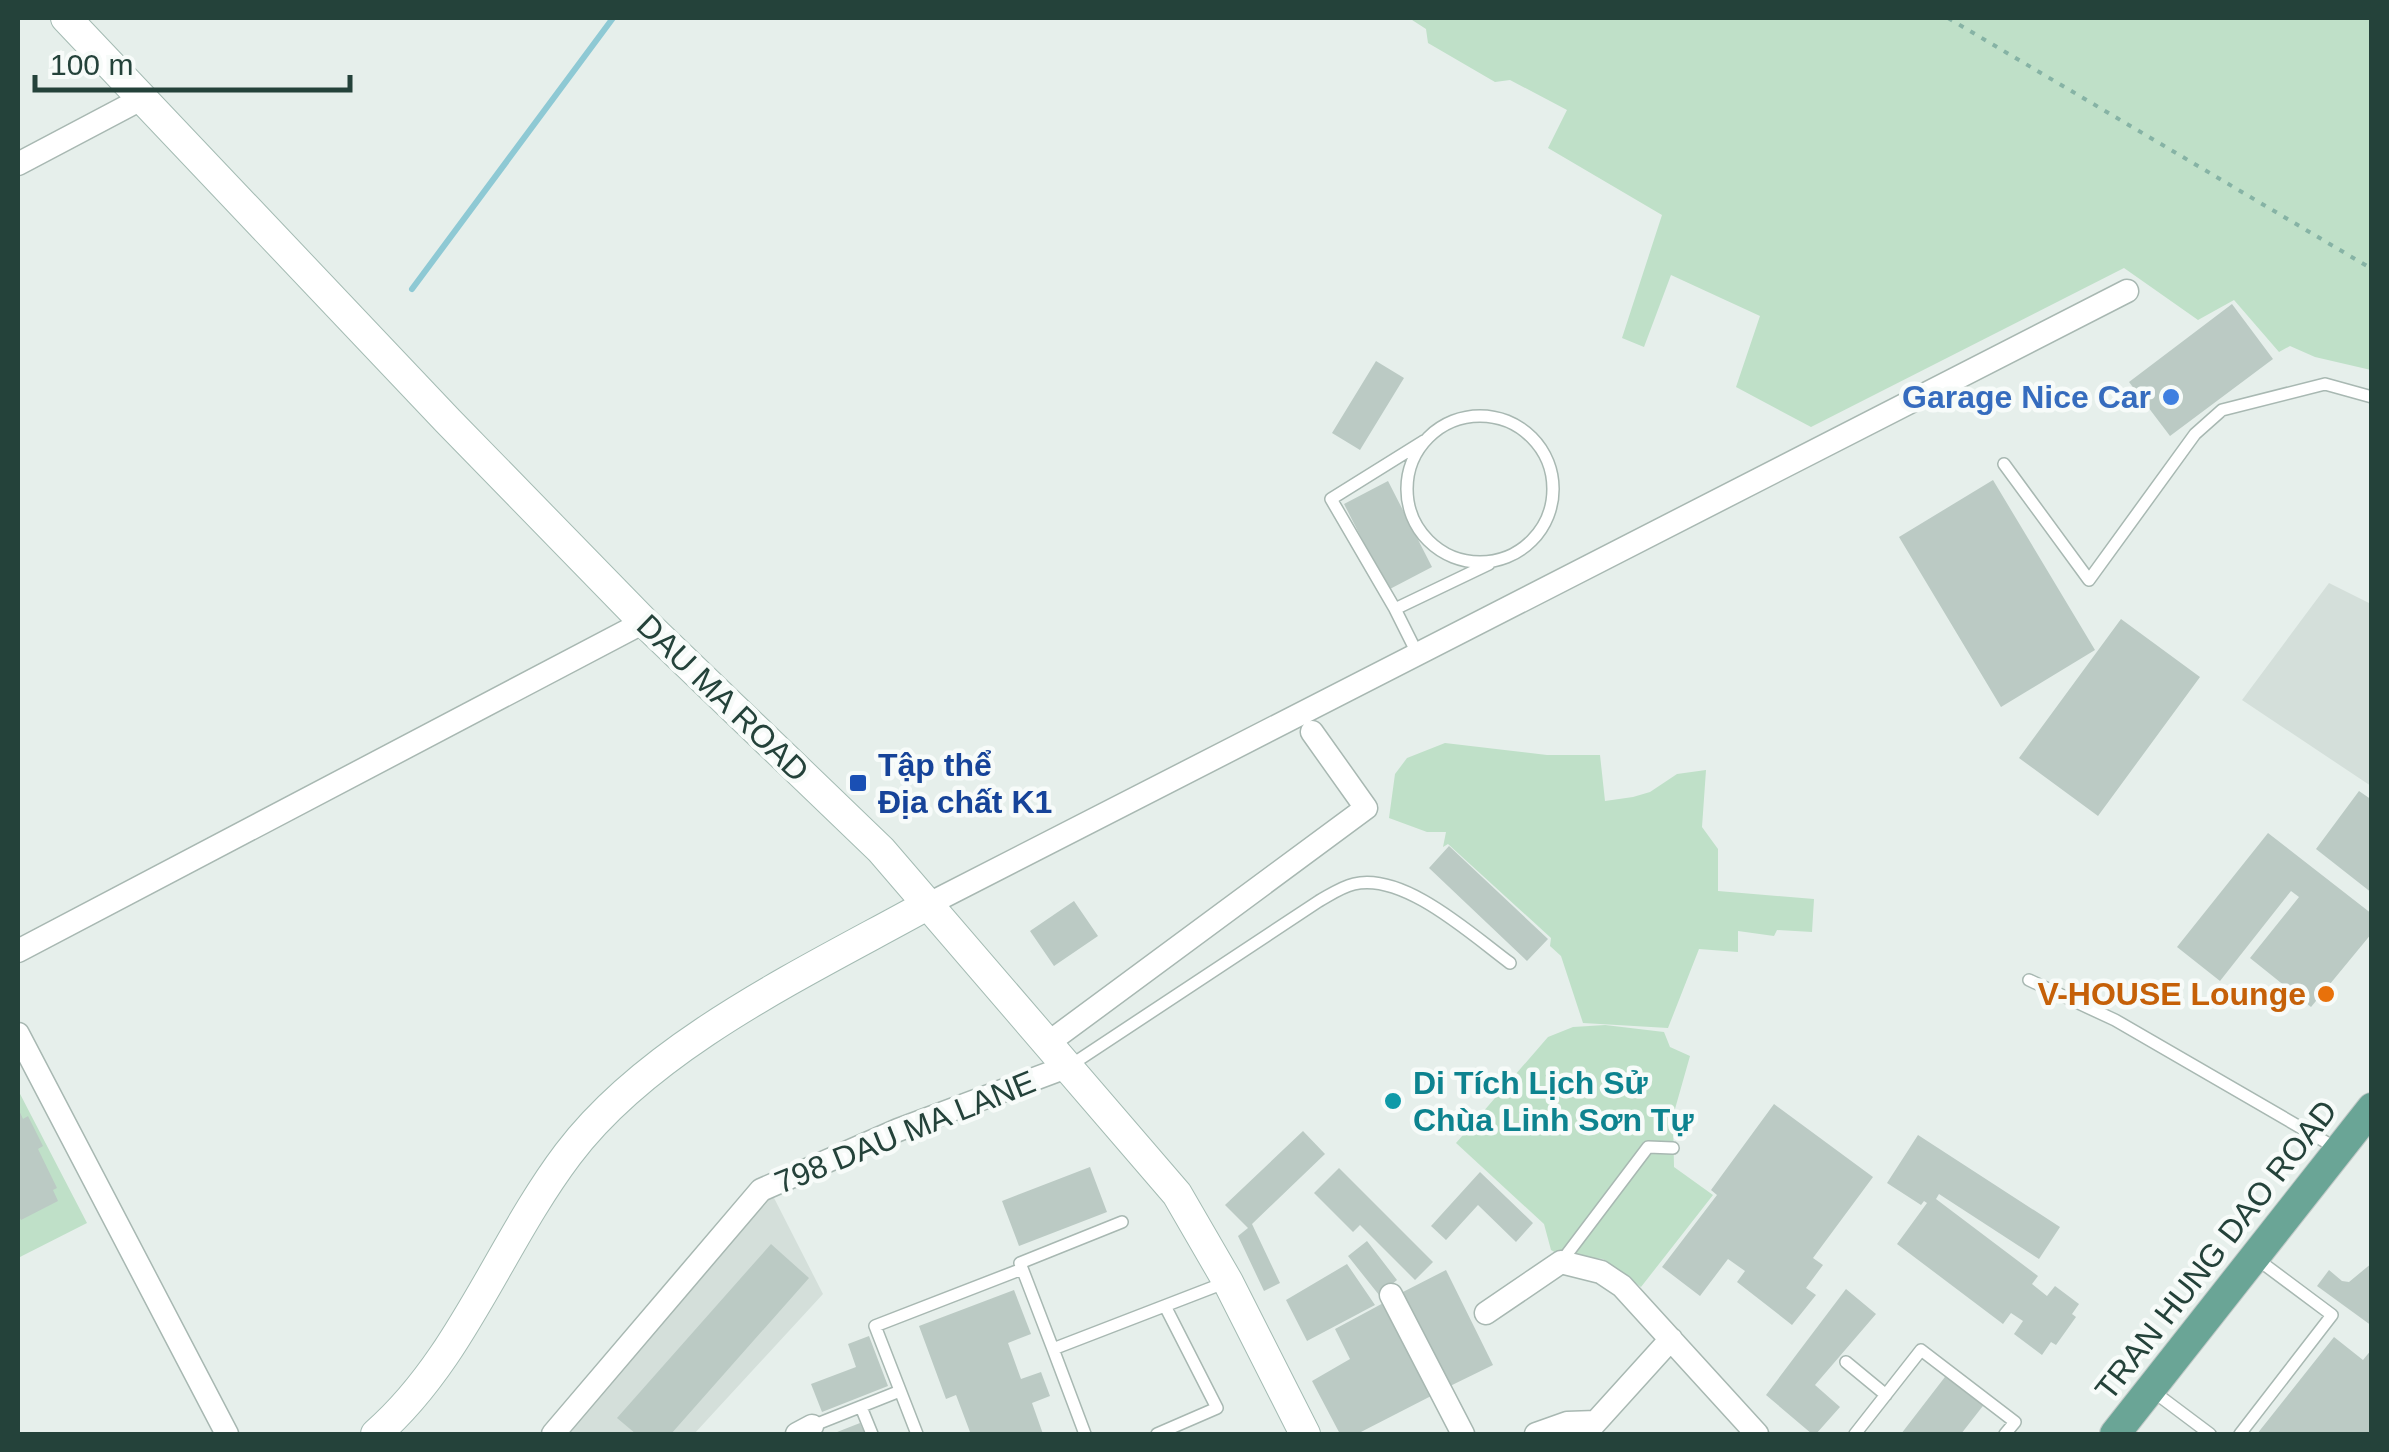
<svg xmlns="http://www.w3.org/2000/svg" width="2389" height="1452" viewBox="0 0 2389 1452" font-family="Helvetica,sans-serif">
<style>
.built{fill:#d4dfda}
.green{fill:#bfe0c8}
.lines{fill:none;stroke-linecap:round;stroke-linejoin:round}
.stream{stroke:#8ec9d4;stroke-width:6}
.building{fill:#bbcac4}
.lane-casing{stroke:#a8b8b2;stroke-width:14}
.street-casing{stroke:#a8b8b2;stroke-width:25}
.secondary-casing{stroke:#a4bbb3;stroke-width:32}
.primary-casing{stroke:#c2cac8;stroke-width:32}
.path{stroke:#86b3a5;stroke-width:4;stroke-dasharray:5 8;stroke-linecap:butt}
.lane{stroke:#fff;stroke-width:11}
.street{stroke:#fff;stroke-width:22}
.secondary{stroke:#fff;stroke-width:30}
.primary{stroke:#6aa596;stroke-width:30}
.shop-dot{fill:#3f7fe0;stroke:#f7fbf9;stroke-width:4}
.transit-dot{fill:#1a4fb4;stroke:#f7fbf9;stroke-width:4}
.food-dot{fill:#e8710a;stroke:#f7fbf9;stroke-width:4}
.culture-dot{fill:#0f9aa8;stroke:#f7fbf9;stroke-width:4}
.labels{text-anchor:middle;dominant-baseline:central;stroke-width:9;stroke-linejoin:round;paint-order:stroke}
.shop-label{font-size:32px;font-weight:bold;fill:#366cbe;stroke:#f7fbf9;text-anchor:end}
.street-label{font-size:32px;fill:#24423a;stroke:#f7fbf9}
.transit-label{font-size:32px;font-weight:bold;fill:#164399;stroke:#f7fbf9;text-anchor:start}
.food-label{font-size:32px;font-weight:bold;fill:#c56008;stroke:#f7fbf9;text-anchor:end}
.culture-label{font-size:32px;font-weight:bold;fill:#0d838f;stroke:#f7fbf9;text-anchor:start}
</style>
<rect width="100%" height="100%" fill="#e6efeb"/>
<path class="built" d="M2329,583L2371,604V786L2242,700Z
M772,1194L823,1294L694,1434H564Z"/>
<path class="green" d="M1409,18H2371V370L2315,357L2290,346L2279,352L2234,300L2198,320L2124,268L1811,427L1736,387L1760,316L1671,275L1644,347L1622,338L1662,215L1548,148L1567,110L1510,80L1495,82L1428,43L1426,29Z
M1445,743L1547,755H1600L1605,801L1633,797L1650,792L1677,774L1706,770L1702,827L1718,849V891L1814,899L1812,932L1777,930L1774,936L1738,931V952L1699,949L1668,1028L1583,1023L1561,956L1550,946L1551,938L1448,844L1443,847L1446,832H1427L1389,818L1395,774L1407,758Z
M1605,1025L1664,1032L1670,1047L1690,1056L1673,1116L1674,1167L1713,1195L1641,1287L1603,1259L1558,1254L1551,1250L1544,1224L1456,1143L1548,1037L1573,1027Z
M18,1090L87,1223L18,1258Z"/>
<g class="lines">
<path class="stream" d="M412,289L613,18"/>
</g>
<path class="building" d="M2232,304L2273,359L2170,436L2129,382Z
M1376,361L1404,378L1360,450L1332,433Z
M1993,480L2095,650L2001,707L1899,537Z
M1388,481L1432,567L1388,590L1344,504Z
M2121,619L2200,677L2098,816L2019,758Z
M2359,791L2372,800V893L2316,849Z
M2268,833L2372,914V933L2311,1007L2250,958L2299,897L2291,891L2220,981L2177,947Z
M1449,846L1548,939L1527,961L1429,868Z
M1074,901L1098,936L1054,966L1030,931Z
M1774,1104L1873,1177L1813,1258L1823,1265L1806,1288L1816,1295L1792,1325L1737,1282L1745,1271L1728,1259L1700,1296L1662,1267L1717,1195L1711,1190Z
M18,1108L23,1119L28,1116L43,1146L38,1149L57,1188L53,1190L58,1201L21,1220L18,1214Z
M1303,1131L1325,1154L1252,1224L1280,1283L1264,1291L1238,1236L1248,1228L1225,1205Z
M1918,1135L2060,1227L2039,1259L1939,1194L1936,1199L2038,1276L2032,1284L2047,1296L2055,1286L2079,1304L2072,1314L2076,1317L2056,1345L2051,1342L2042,1355L2014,1334L2023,1321L2011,1313L2003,1324L1897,1244L1927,1203L1924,1201L1921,1205L1887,1183Z
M1090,1167L1107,1212L1019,1246L1002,1201Z
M1339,1168L1433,1262L1415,1280L1360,1225L1353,1232L1314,1193Z
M1480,1172L1533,1223L1516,1242L1478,1205L1446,1240L1431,1226Z
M1367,1241L1397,1280L1379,1295L1348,1256Z
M771,1244L809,1278L671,1434H636L617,1418Z
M2372,1263V1326L2317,1286L2329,1270L2342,1281L2349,1282Z
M1347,1264L1375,1305L1307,1341L1286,1300Z
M1446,1270L1493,1365L1446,1388L1399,1294Z
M1846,1289L1876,1314L1815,1385L1840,1407L1816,1434H1812L1766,1395Z
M1014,1290L1031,1334L1008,1343L1021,1379L1041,1372L1050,1396L1032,1403L1043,1434H967L970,1432L956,1395L946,1399L919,1326Z
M1387,1301L1435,1394L1357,1434H1340L1312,1381L1350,1359L1335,1329Z
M869,1336L888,1386L822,1412L811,1384L856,1367L848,1344Z
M2334,1337L2363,1360L2372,1349V1434H2257Z
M1948,1373L1986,1402L1961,1434H1901Z
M860,1423L865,1434H832Z"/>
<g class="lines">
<defs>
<path id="lane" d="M1407 489a73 73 0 1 1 146 0a73 73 0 1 1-146 0Z
M2004,464L2089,580L2195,434L2222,410L2325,384L2372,397
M1395,609L1331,499L1424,441
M1418,655L1395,609L1489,564
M2029,980L2115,1020L2336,1148
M1071,1065L1319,901C1330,895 1341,887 1354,884C1404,872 1472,935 1510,963
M1561,1262L1648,1147L1673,1148
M1053,1349L1020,1263L1122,1222
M1846,1362L1886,1395
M2154,1392L2210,1434
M861,1407L872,1434
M812,1426L900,1391
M917,1434L875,1326L1022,1269
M1085,1434L1053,1349L1224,1283
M1157,1434L1217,1408L1165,1306
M1855,1434L1921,1350L2015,1422L2005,1434
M2240,1434L2332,1315L2257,1259"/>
<path id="street" d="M18,164L143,98
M927,905L2127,291
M18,951L644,622
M18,1034L227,1434
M1048,1043L1366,808L1312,732
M1391,1295L1463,1434
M1486,1313L1561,1262L1601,1272L1622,1286L1757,1434
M553,1434L761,1190L898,1130L1069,1066
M797,1434L812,1426
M1536,1434L1567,1423L1596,1422
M1585,1434L1671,1339"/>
<path id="secondary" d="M66,18L448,421L644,622L881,850L1177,1194L1228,1282L1305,1434
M376,1434C461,1360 500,1244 568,1154C651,1044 808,971 927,905"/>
<path id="primary" d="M2115,1434L2372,1108"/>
</defs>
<use href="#lane" class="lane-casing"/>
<use href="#street" class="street-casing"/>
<use href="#secondary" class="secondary-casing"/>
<use href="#primary" class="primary-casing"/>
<path class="path" d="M1948,18L2372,269"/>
<use href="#lane" class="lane"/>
<use href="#street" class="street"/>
<use href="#secondary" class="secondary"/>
<use href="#primary" class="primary"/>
</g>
<circle class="shop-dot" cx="2171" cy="397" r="10"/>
<rect class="transit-dot" x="848" y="773" width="20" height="20" rx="5"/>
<circle class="food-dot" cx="2326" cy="994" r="10"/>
<circle class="culture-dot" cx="1393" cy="1101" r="10"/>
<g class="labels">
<g class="shop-label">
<text x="2151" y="397">Garage Nice Car</text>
</g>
<g class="street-label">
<text transform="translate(723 698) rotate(44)">DAU MA ROAD</text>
<text transform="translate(905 1132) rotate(-22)">798 DAU MA LANE</text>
<text transform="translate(2216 1250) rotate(-52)">TRAN HUNG DAO ROAD</text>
</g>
<g class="transit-label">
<text x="878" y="765">Tập thể<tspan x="878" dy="37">Địa chất K1</tspan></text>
</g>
<g class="food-label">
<text x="2306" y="994">V-HOUSE Lounge</text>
</g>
<g class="culture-label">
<text x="1413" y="1083">Di Tích Lịch Sử<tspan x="1413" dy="37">Chùa Linh Sơn Tự</tspan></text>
</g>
</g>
<rect width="2389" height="1452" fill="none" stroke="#24423a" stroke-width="40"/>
<path d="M35 75v15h315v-15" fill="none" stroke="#24423a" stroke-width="5"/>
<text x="50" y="75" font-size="30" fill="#24423a" stroke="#f7fbf9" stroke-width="8" paint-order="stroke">100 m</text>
</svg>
